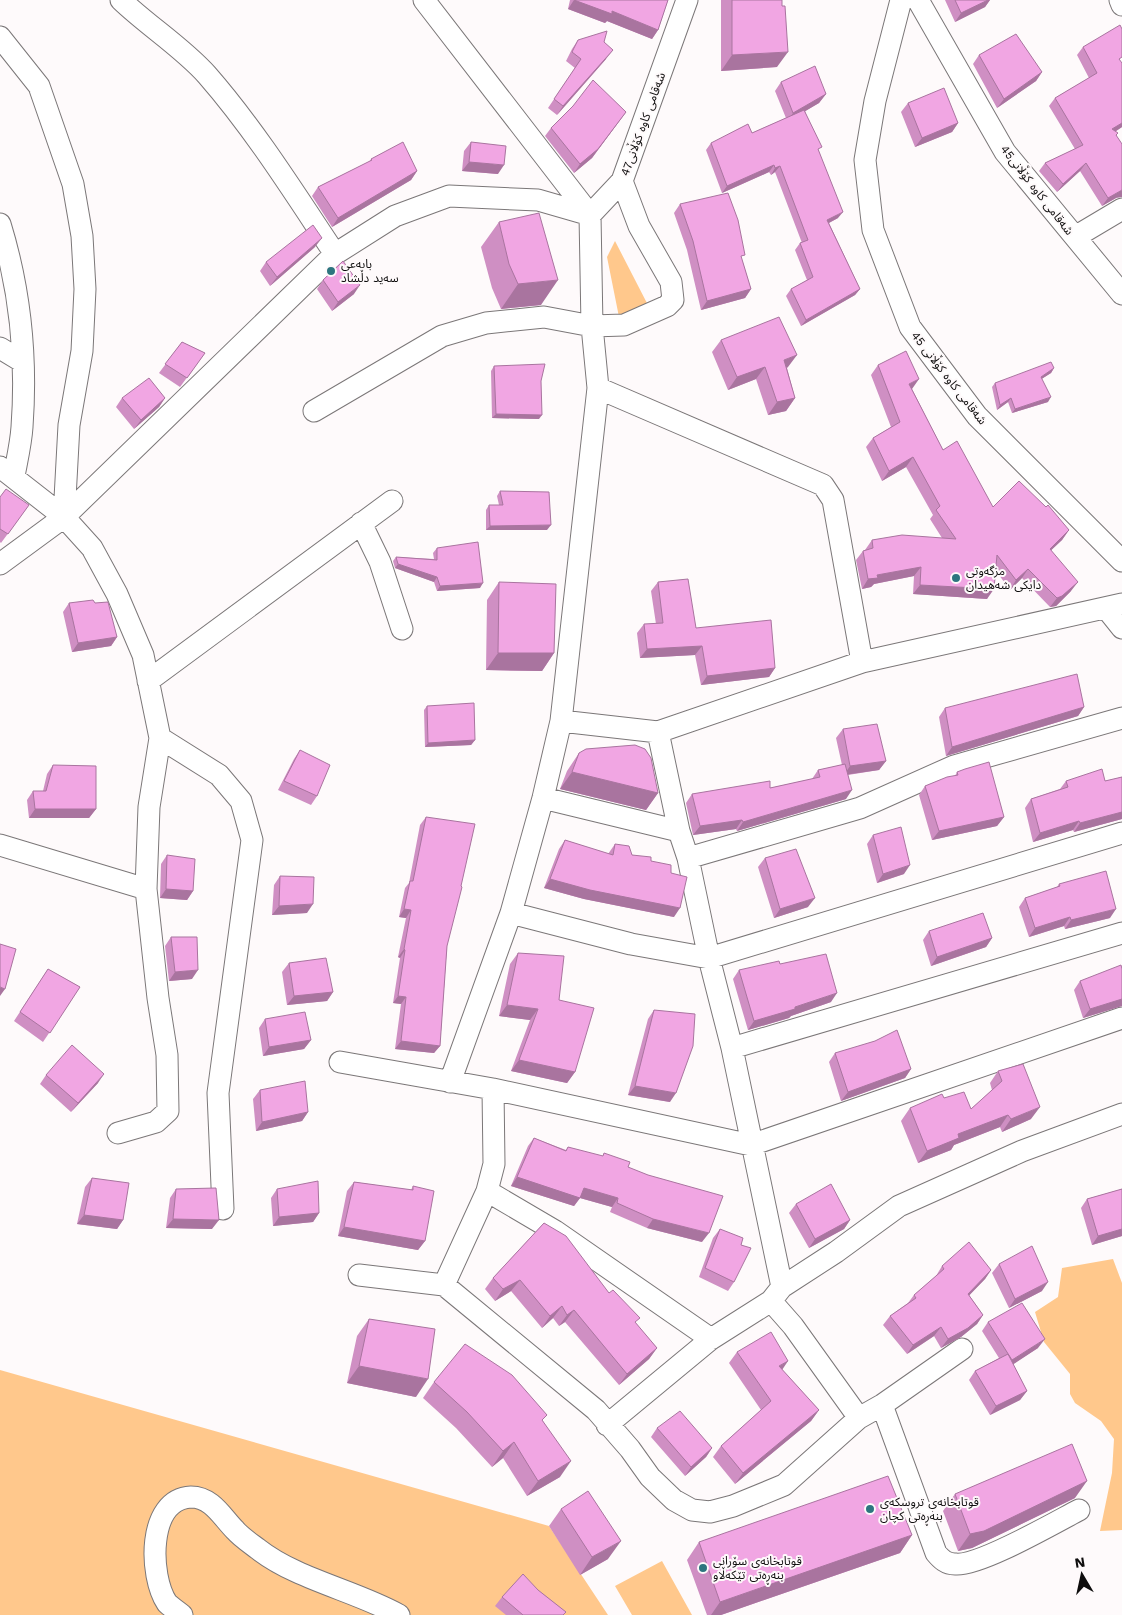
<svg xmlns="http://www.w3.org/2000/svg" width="1122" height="1615" viewBox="0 0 1122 1615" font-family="'Work Sans','Noto Sans Arabic',sans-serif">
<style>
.green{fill:#ffc88c}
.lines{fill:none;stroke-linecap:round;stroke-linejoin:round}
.minor-casing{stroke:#7b7778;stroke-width:23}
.minor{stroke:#fff;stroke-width:21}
.wall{fill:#cf8fc3}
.shaded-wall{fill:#a9749f}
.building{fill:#f1a6e3;stroke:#a9749f}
.poi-dot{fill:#2d757f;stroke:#fefafb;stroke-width:2}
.labels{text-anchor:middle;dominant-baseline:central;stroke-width:4;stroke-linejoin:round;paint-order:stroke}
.street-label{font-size:12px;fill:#0e0d0d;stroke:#fefafb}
.poi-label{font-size:12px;fill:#0e0d0d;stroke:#fefafb;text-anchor:start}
</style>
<rect width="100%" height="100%" fill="#fefafb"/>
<path class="green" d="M615,241L650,309L619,317L607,257Z
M1113,1259L1122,1283V1530L1100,1531L1112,1473L1114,1439L1101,1421L1075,1403L1070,1394V1374L1044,1342L1035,1312L1058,1297L1062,1268Z
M0,1370L549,1526L608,1615H0Z
M662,1561L692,1615H632L615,1586Z"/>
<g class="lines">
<defs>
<path id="minor" d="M121,0C148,26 182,47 207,75C255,130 295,194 335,254
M424,0L590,215L592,326L598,388L561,721L543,798L511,913L450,1082
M901,0L875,101L865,160L873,230L910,327L977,416L1122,561
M918,0L1005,152L1122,294
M1120,0L1122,5
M0,37L39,86L73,184L82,236L85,289L82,351L69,425L64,517
M0,224C20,289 27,359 22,427C21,443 17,460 14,476
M1075,237L1122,209
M0,348L23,362
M314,411L442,336L486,323L544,317L592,326L624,325L667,306L673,300L671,282L639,226L622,181
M0,467L64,517L92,548L117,594L143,655L160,738L219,775L241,801L252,840L218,1093L223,1209
M361,523L380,562L402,629
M0,564L64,517L335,254L395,216L449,196L538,200L590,215L622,181L687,0
M1106,608L1122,628
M862,662L1122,604
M148,681L392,501
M561,721L658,732L862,662L833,500L823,485L598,388
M658,732L679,831L688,858L709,958L732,1048L782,1287
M543,798L679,831
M0,845L146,889
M688,858L860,808L954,766L1122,718
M511,913L631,944L709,958L1122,833
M732,1048L1122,933
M340,1062L493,1089L751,1145L1122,1018
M118,1133L156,1122L168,1111L167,1055L158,998L146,889L149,807L160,738
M487,1191L555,1231L711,1339
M359,1275L444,1285L487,1191L494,1164L493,1089
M444,1285L596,1410L630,1449L650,1477L674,1500L692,1510L710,1512L733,1506L784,1485L859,1418L882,1405L962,1349
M771,1301L793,1326L859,1418
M882,1405L936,1553C941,1559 946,1564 955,1564C978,1567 1054,1523 1079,1510
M607,1425L711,1339L771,1301L782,1287L836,1252L899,1206L1022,1151L1122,1114
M182,1615C177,1611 171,1607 167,1603C149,1576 147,1499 191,1497C212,1497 222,1517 235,1530C241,1537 250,1543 258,1549C296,1579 356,1591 399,1615"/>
</defs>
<use href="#minor" class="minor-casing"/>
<use href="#minor" class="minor"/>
</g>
<path class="wall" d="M570,0H668L658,30L652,39L607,21L605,23L568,9Z
M721,0H782L777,67L721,71Z
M945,0H990L985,7L955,22Z
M578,40L604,42L606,59L557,115L548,108L575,68L566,61L572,49Z
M1083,47L1122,63V127L1116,131L1117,135L1116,198L1102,206L1080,171L1057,192L1039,171L1045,163L1075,149L1049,106L1055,98L1089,78L1077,55Z
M979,55L1042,72L1036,81L997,108L973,64Z
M781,82L826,94L819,103L805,111L819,152L838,218L829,223L860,289L855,295L801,326L786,296L791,289L807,280L795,250L800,243H802L775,172L771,175L769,172L722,193L706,150L711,143L752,133L786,118L775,91Z
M908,103L958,123L952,132L915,147L901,112Z
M626,112L592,158L574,173L545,136L551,128Z
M471,142L498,174L462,171L464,151Z
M371,159L417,171L411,180L332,227L312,196L318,187L369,162Z
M680,204L742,260L751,289L745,298L701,310L687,250L674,213Z
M499,222L541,305L501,309L492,288L481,247Z
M315,247L270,286L260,271L266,262Z
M323,280L354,294L332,311L317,289Z
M721,340L788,367L787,368L795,398L786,411L768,415L756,379L728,390L712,352Z
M182,342L205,353L180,387L159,373Z
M878,365L912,389L943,450L993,507L1069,530L1062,540L1051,550L1071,591L1056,606L1050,607L1022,578L1010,590L996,571L987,599L913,594L914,576L874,584L871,587L862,589L856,560L863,551L865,550L872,540L942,538L930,519L933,515L906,467L882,481L866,447L873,438L891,427L871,375Z
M494,366L541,381L539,419L492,418L491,371Z
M1054,368L1051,373L1041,379L1048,402L1012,413L1008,402L997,410L992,387L995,383Z
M122,398H165L159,407L134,429L116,407Z
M500,491L547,530H486V510L489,505H499L497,496Z
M0,497L29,505L1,543L0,542Z
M437,548L480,588L437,591L434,582L395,568L393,561L396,557L434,559L433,553Z
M499,582L554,653L542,671L486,670L487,600Z
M658,582L696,628L775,668L769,677L701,685L695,655L640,658L637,633L644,624H656L651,591Z
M69,603H95L117,637L111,646L72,652L63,612Z
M427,706L475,740L471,745L425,747L424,710Z
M1084,707L1078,716L946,756L939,717L945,708Z
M843,729L886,761L879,770L848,775L846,799L737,831L736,829L693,835L686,803L692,794L770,788L812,779L818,770L842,765L836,738Z
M300,750L317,796L311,805L278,790L294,759Z
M579,753L658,793L646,810L560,789L567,771Z
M53,765L96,809L89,818H29L27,800L33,791H43L47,774Z
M957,772L1004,817L997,826L932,840L919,795L925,786L955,776Z
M1122,777V819L1074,832L1073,830L1033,842L1025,808L1031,799L1060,789L1066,781H1105Z
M426,817L447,946L440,1046L434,1053L395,1049L401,1004L393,1003L400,958L398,957L406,918L399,917L405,888L409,883L420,825Z
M873,835L904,874L877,883L867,844Z
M565,840L608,854L615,844L632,855L651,861L671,873L674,917L584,899L544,888L559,849Z
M167,855L193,891L187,900L160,898L161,864Z
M765,858L808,907L774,918L758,867Z
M280,876L307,913L272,915L274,885Z
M1059,884L1110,918L1065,929L1064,926L1029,937L1019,907L1025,898L1057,887Z
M929,931L992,938L986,947L931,966L923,940Z
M171,937L192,979L169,981L165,946Z
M518,953L559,1000L575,1072L567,1083L511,1071L530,1020L499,1016L510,964Z
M289,963L333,992L327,1001L287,1005L282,972Z
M780,964L831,1002L791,1016L789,1018L748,1030L733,979L739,970Z
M48,969L80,987L43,1042L14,1021Z
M1122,969V1006L1083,1018L1074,990L1080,981Z
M654,1010L670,1102L628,1095L648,1019Z
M265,1019L311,1040L304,1049L263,1056L259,1028Z
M835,1053L911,1069L905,1078L841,1101L829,1062Z
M998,1071L1031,1119L1002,1132L1000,1127L954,1145L951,1150L918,1163L901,1121L910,1108L944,1098L971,1109L992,1090L990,1083Z
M46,1075L98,1083L71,1112L40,1084Z
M260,1090L308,1112L302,1121L256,1131L253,1099Z
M534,1138L566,1150L568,1147L628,1167L702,1242L647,1228L610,1212L612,1207L580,1198L574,1206L511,1186L528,1146Z
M92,1178L123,1220L117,1229L77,1224L85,1187Z
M354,1182L411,1190L413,1186L425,1241L418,1250L338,1236L347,1191Z
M176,1189L212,1229L166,1228L170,1198Z
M277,1189L319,1213L313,1222L273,1226L271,1198Z
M1122,1189V1236L1092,1245L1081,1208L1087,1199Z
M796,1204L850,1220L844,1229L809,1248L789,1213Z
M544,1223L609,1293L657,1348L649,1359L619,1385L565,1322L559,1326L553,1318L542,1328L511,1291L495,1301L485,1289L493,1278Z
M720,1229L734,1282L728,1291L699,1277L713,1238Z
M999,1264L1042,1291L1009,1308L992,1273Z
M942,1266L991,1270L985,1279L969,1295L983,1315L977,1324L961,1337L941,1348L934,1336L907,1354L883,1325L890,1316L908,1303L914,1295L936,1276Z
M369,1319L416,1397L347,1383L357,1336Z
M988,1322L1038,1348L1013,1364L1027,1391L1020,1400L990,1415L969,1380L975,1371L999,1358L982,1331Z
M737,1352L782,1370L819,1410L811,1421L735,1484L713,1457L721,1446L761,1410L729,1363Z
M434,1382L543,1421L560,1477L527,1496L503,1458L492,1467L456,1428L423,1398Z
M657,1428L712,1448L706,1457L685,1476L651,1437Z
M955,1494L1075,1498L972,1548L958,1551L943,1511Z
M561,1509L608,1559L580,1575L549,1526Z
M912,1535L900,1553L721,1615H707L687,1560L699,1542Z
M538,1590L566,1612L563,1615H506L495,1606L502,1597Z"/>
<path class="shaded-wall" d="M574,0L612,11L658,30L652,39L607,21L605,23L568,9Z
M988,0H990L985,7L955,22L961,13Z
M613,50L606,59L557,115L563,106Z
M788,52L777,67L721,71L732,55Z
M1042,72L1036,81L997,108L1004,99Z
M826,94L819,103L787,122L793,113Z
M626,112L592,158L574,173L580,164Z
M958,123L952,132L915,147L922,138Z
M1122,123V127L1107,137L1112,129Z
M469,162L504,165L498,174L462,171Z
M1086,163L1080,171L1057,192L1063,184Z
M774,165L769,172L722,193L727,186Z
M780,166L775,172L771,175L775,168Z
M417,171L411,180L332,227L338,218Z
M1122,190V197L1116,198L1102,206L1108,198Z
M843,212L838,218L823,226L827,220Z
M322,238L315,247L270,286L277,277Z
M558,280L541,305L501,309L518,284Z
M360,285L354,294L332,311L338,302Z
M751,289L745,298L701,310L707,301Z
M860,289L855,295L801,326L806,320Z
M797,355L788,367L776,372L784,360Z
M765,367L756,379L728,390L737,377Z
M1054,368L1051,373L1037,382L1041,377Z
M919,379L912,389L903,394L909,384Z
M1051,397L1048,402L1012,413L1015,409Z
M165,398L159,407L134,429L141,420Z
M795,398L786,411L768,415L777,402Z
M1011,398L1008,402L997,410L1000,405Z
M496,414L542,415L539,419L492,418Z
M913,457L906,467L882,481L889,471Z
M551,525L547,530H486L490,526Z
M1069,530L1062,540L1043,558L1050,549Z
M398,564L437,577L434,582L395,568Z
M921,567L914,576L874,584L871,587L862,589L868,579L877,575Z
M1028,569L1022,578L1010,590L1016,580Z
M1078,582L1071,591L1056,606L1050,607L1057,598Z
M483,583L480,588L437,591L440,586Z
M920,585L994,589L987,599L913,594Z
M117,637L111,646L72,652L78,643Z
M702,646L695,655L640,658L647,649Z
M498,653H554L542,671L486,670Z
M775,668L769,677L701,685L707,676Z
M1084,707L1078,716L946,756L952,747Z
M475,740L471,745L425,747L428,743Z
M886,761L879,770L844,775L850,766Z
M572,772L658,793L646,810L560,789Z
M852,790L846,799L737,831L743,822Z
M35,809H96L89,818H29Z
M1122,812V819L1074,832L1080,823Z
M1004,817L997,826L932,840L939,831Z
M742,820L736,829L693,835L700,826Z
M1079,821L1073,830L1033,842L1040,833Z
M910,865L904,874L877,883L883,874Z
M550,879L680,908L674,917L584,899L544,888Z
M166,889L193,891L187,900L160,898Z
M815,898L808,907L774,918L780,909Z
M313,904L307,913L272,915L279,906Z
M404,909L411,910L406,918L399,917Z
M1116,909L1110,918L1065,929L1071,920Z
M1070,917L1064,926L1029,937L1035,928Z
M992,938L986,947L931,966L937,957Z
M404,949L405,950L400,958L398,957Z
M198,970L192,979L169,981L175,972Z
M0,987L5,989L0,996Z
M333,992L327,1001L287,1005L294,996Z
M837,993L831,1002L791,1016L789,1018L748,1030L754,1021Z
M398,996L406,997L401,1004L393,1003Z
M1122,999V1006L1083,1018L1090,1009Z
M507,1005L538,1009L530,1020L499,1016Z
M311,1040L304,1049L263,1056L269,1047Z
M401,1041L440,1046L434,1053L395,1049Z
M519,1060L575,1072L567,1083L511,1071Z
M911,1069L905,1078L841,1101L848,1092Z
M104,1074L98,1083L71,1112L78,1103Z
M635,1086L676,1093L670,1102L628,1095Z
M1040,1107L1031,1119L1002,1132L1011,1119Z
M308,1112L302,1121L256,1131L262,1122Z
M1008,1115L1000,1127L954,1145L951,1150L918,1163L927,1151L958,1134Z
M517,1177L584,1188L618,1198L612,1207L580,1198L574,1206L511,1186Z
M319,1213L313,1222L273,1226L279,1217Z
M84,1215L123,1220L117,1229L77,1224Z
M173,1219L219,1220L212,1229L166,1228Z
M653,1219L709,1233L702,1242L647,1228Z
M850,1220L844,1229L809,1248L815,1239Z
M344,1227L425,1241L418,1250L338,1236Z
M1122,1229V1236L1092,1245L1098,1236Z
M991,1270L985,1279L962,1303L968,1294Z
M520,1280L511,1291L495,1301L503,1289Z
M1048,1282L1042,1291L1009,1308L1015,1299Z
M562,1306L553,1318L542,1328L550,1316Z
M574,1310L565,1322L559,1326L567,1315Z
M983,1315L977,1324L961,1337L941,1348L948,1339Z
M941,1327L934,1336L907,1354L913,1345Z
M1045,1339L1038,1348L1006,1369L1012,1360Z
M657,1348L649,1359L619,1385L627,1374Z
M788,1361L780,1373L779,1366Z
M359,1366L428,1379L416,1397L347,1383Z
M1027,1391L1020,1400L990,1415L996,1406Z
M819,1410L811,1421L735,1484L743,1473Z
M514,1442L503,1458L492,1467L503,1451Z
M712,1448L706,1457L685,1476L691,1467Z
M571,1461L560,1477L527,1496L538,1481Z
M1087,1481L1075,1498L972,1548L958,1551L970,1534Z
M912,1535L900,1553L721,1615H711L720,1602Z
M621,1541L608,1559L580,1575L592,1557Z"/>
<path class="building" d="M574,0H668L658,30L612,11V14Z
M732,0H782V6H785L788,52L732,55Z
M955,0H988L961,13Z
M1120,25L1122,29V57L1119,59L1122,63V123L1112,129L1118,133L1116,135L1122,144V190L1108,198L1086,163L1063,184L1045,163L1083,145L1055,98L1097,73L1083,47Z
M607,31L604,42L613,50L563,106L554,99L581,59L572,52L578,40Z
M1016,34L1042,72L1004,99L979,55Z
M815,66L826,94L793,113L781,82Z
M593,80L626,112L598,149L580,164L551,128L573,106Z
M944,88L958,123L922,138L908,103Z
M804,110L822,147L818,149L843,212L827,220L860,289L806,320L791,289L813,277L800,243L808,240L780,166L775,168L774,165L727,186L711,143L748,124L752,133Z
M403,142L417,171L338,218L318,187L372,160L371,159Z
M471,142L506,146L504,165L469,162Z
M728,193L738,220L745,255L741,256L751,289L707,301L693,241L680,204Z
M539,213L558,280L518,284L509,264L499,222Z
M313,225L322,238L277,277L266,262Z
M343,261L360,285L338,302L323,280Z
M779,317L797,355L784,360L795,398L777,402L765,367L737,377L721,340Z
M182,342L205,353L187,378L165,364Z
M906,351L919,379L909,384L943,450L957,441L993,507L1019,481L1046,507L1048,505L1069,530L1050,549L1078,582L1062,596L1057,598L1028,569L1016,580L997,555L994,589L920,585L921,567L877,575L878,578L868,579L863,551L873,548L872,540L902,535L956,539L936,510L940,506L913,457L889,471L873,438L900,422L878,365Z
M1051,362L1054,368L1041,377L1051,397L1015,409L1011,398L1000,405L995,383Z
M545,364L541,381L542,415L496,414L494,366Z
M149,378L165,398L141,420L122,398Z
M6,489L29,505L8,534L0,529V497Z
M500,491L549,492L551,525L490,526L489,505H503Z
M478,542L483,583L440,586L437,577L398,564L396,557L437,560V548Z
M688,579L696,628L771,620L775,668L707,676L702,646L647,649L644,624L663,623L658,582Z
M499,582L556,584L554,653H498Z
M93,600L95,603L108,602L117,637L78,643L69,603Z
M1077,674L1084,707L952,747L945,708Z
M474,703L475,740L428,743L427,706Z
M877,724L886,761L850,766L843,729Z
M635,745L645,749L651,758L658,793L572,772L579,753L586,749Z
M300,750L330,765L317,796L284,781Z
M989,762L1004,817L939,831L925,786L947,777L958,775L957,772L965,769Z
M845,764L852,790L743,822L742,820L700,826L692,794L770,781V788L820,777L818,770Z
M53,765L96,766V809H35L33,791H46Z
M1102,769L1105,781L1122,777V812L1080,823L1079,821L1040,833L1031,799L1068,787L1066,781Z
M426,817L475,824L461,886L462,887L447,946L440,1046L401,1041L406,997L398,996L405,950L404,949L411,910L404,909L410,881H413Z
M901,827L910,865L883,874L873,835Z
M565,840L613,855L615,844L629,846L632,855L651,857V861L671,865V873L687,877L680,908L590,890L550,879Z
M796,849L815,898L780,909L765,858Z
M167,855L195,859L193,891L166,889Z
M1106,871L1116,909L1071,920L1070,917L1035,928L1025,898L1060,886L1059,884Z
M280,876L314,877L313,904L279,906Z
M983,913L992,938L937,957L929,931Z
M171,937H197L198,970L175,972Z
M0,944L16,949L5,989L0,987Z
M518,953L564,956L559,1000L594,1008L575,1072L519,1060L538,1009L507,1005Z
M826,954L837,993L795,1007V1009L754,1021L739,970L779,961L780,964Z
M326,958L333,992L294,996L289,963Z
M1121,965L1122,969V999L1090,1009L1080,981Z
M48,969L80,987L50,1033L20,1012Z
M654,1010L695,1014L693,1046L676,1093L635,1086Z
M305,1012L311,1040L269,1047L265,1019Z
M897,1030L911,1069L848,1092L835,1053L875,1041Z
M72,1045L104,1074L78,1103L46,1075Z
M1023,1064L1040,1107L1011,1119L1008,1115L958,1134L959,1138L927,1151L910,1108L942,1094L944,1098L964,1092L971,1109L1002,1081L998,1071Z
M305,1081L308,1112L262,1122L260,1090Z
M534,1138L566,1151L568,1147L603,1156L604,1153L630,1162L628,1167L648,1175L723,1196L709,1233L653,1219L617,1203L618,1198L584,1188L580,1198L517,1177Z
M92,1178L129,1183L123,1220L84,1215Z
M318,1181L319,1213L279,1217L277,1189Z
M354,1182L413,1190V1186L434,1191L425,1241L344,1227Z
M831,1184L850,1220L815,1239L796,1204Z
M216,1188L219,1220L173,1219L176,1189Z
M1122,1189V1229L1098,1236L1087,1199Z
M544,1223L566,1236L609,1293L613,1290L640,1318L635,1322L657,1348L627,1374L574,1310L567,1315L562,1306L550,1316L520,1280L503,1289L493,1278Z
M720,1229L743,1238L741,1245L751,1248L734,1282L705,1268Z
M969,1242L991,1270L968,1294L983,1315L968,1328L948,1339L941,1327L913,1345L890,1316L916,1298L914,1295L944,1269L942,1266Z
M1032,1246L1048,1282L1015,1299L999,1264Z
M1022,1303L1045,1339L1012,1360L988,1322Z
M369,1319L435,1329L428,1379L359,1366Z
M771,1332L788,1361L779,1366L819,1410L743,1473L721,1446L771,1401L737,1352Z
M465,1344L512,1375L547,1415L542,1420L571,1461L538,1481L514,1442L503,1451L467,1412L434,1382Z
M1008,1354L1027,1391L996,1406L975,1371Z
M680,1411L712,1448L691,1467L657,1428Z
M1072,1444L1087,1481L984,1531L970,1534L955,1494Z
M888,1476L912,1535L720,1602L699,1542Z
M588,1491L621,1541L592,1557L561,1509Z
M523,1574L538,1590L566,1612L563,1615H523L502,1597Z"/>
<g class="poi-dot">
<circle cx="331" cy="271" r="5"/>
<circle cx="956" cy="578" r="5"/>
<circle cx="870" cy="1509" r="5"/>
<circle cx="703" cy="1568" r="5"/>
</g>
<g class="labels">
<g class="street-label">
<text transform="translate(643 124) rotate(-70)">شەقامی کاوە کۆڵانی47</text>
<text transform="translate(1037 190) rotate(52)">شەقامی کاوە کۆڵانی45</text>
<text transform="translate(949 378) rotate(52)">شەقامی کاوە کۆڵانی 45</text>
</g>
<g class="poi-label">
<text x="341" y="264">بایەعی<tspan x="341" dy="14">سەید دڵشاد</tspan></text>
<text x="966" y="571">مزگەوتی<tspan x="966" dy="14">دایکی شەهیدان</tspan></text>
<text x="880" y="1502">قوتابخانەی تروسکەی<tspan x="880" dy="14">بنەڕەتی کچان</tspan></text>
<text x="713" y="1561">قوتابخانەی سۆرانی<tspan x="713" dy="14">بنەڕەتی تێکەڵاو</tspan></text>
</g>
</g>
<g transform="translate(1082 1575) rotate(351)" stroke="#fefafb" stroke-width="4" paint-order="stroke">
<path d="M0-4L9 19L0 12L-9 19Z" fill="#0e0d0d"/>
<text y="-8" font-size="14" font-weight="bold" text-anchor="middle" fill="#0e0d0d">N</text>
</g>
</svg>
